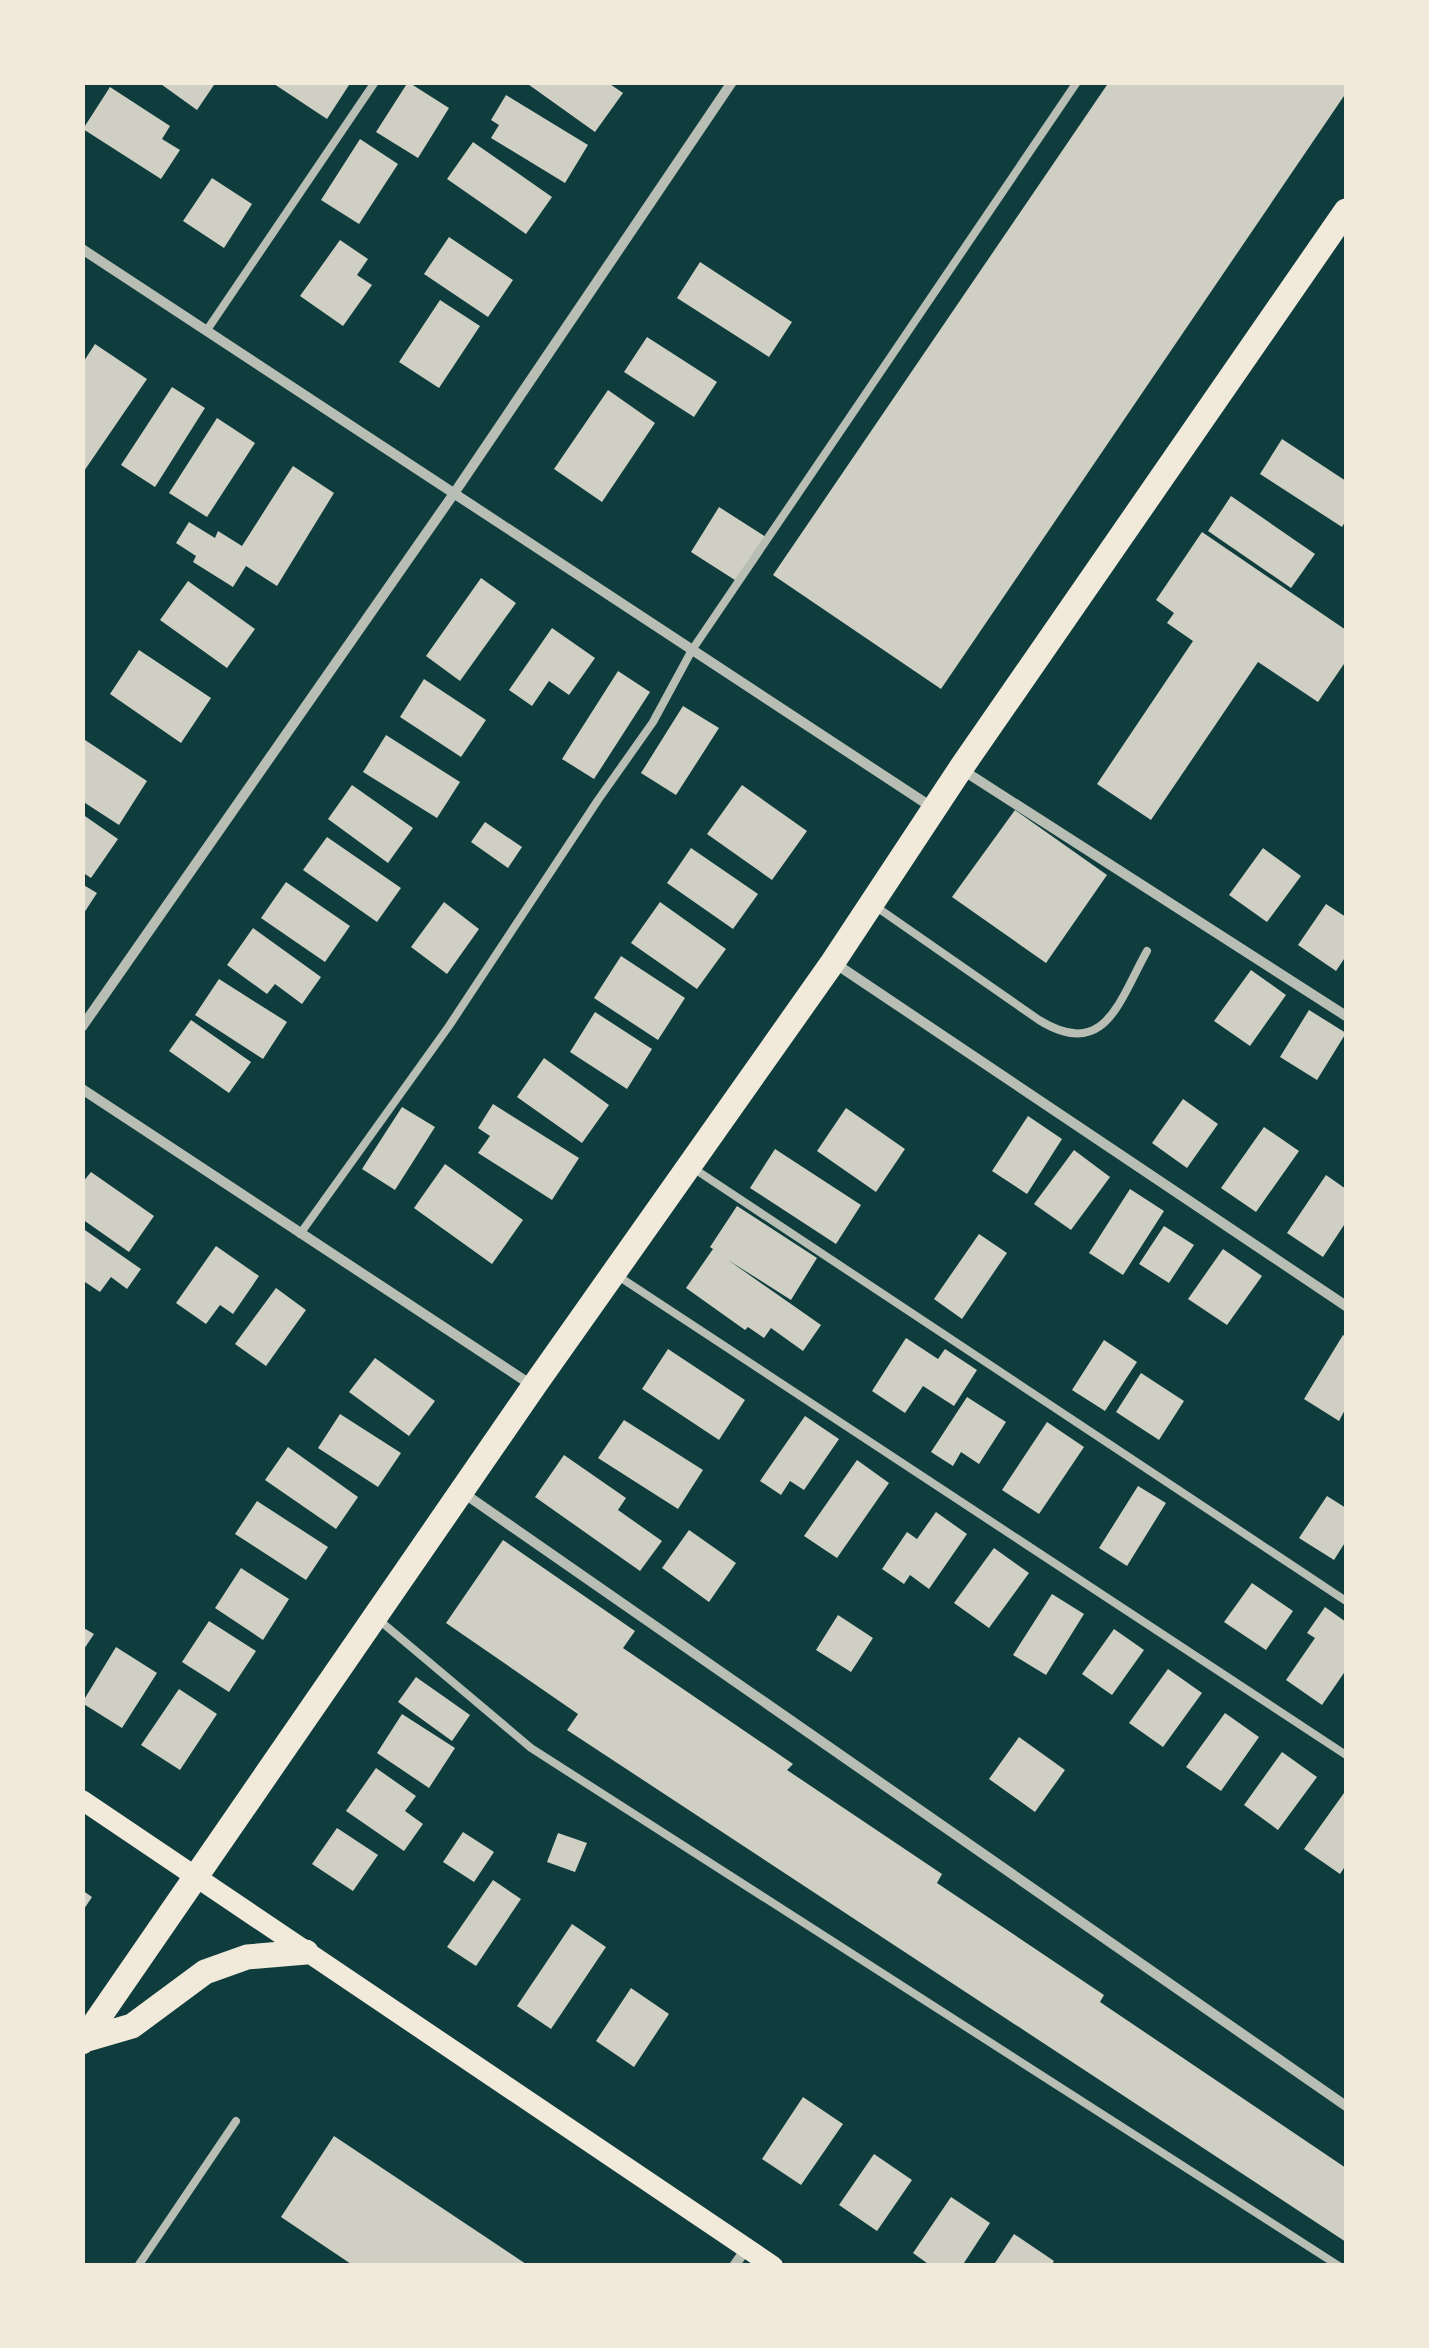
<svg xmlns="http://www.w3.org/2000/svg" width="1429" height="2348" viewBox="0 0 1429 2348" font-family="'Fira Sans Condensed',sans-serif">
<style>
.building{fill:#cfcfc3}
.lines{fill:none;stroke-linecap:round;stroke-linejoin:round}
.service{stroke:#b8beb3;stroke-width:8}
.minor{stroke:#b8beb3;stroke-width:10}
.secondary{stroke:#f1e9da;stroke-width:20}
.primary{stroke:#f1e9da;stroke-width:25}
</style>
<rect width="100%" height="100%" fill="#0f3d3e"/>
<path class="building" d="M158,82H216L197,110Z
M271,82H345L349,85L327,119Z
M408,82L449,108L418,158L376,132Z
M525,82H607L623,93L595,132Z
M1109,82H1346V93L941,689L773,575Z
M110,87L170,126L162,139L180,150L161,179L83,129Z
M506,95L588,145L565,183L491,138L499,125L491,120Z
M360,139L398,164L359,224L321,200Z
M473,142L552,197L526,234L447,179Z
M212,178L252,204L224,248L183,221Z
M449,237L513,280L488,317L424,274Z
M340,240L368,259L357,275L372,285L343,326L300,296Z
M700,262L792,322L769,357L677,298Z
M440,300L480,326L439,388L399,362Z
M647,337L717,382L694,417L624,372Z
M95,344L147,379L82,474V364Z
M172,387L205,408L155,487L121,465Z
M608,390L655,423L602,502L554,469Z
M217,418L255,443L207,517L169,493Z
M1282,439L1346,481V520L1342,527L1260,474Z
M293,466L334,493L277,586L246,566L233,587L193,562L196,556L176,543L189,522L215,538L218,531L242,546Z
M1231,496L1315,554L1291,588L1208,531Z
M719,507L766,537L738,582L691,552Z
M1202,532L1346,630V661L1318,702L1258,662L1151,820L1097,784L1193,641L1167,623L1174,613L1156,600Z
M481,578L516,603L460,681L426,656Z
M188,581L255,629L227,668L160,620Z
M552,628L595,658L569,695L549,681L532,706L509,690Z
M139,650L211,698L181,743L110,694Z
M618,671L650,692L594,779L562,759Z
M424,679L486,720L461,757L400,717Z
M683,706L719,728L676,795L641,773Z
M386,735L460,782L437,818L363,772Z
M82,738L147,781L119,825L82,801Z
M352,785L413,828L388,863L328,819Z
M742,785L807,831L772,880L707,834Z
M1015,810L1107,875L1046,963L952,897Z
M82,814L118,839L91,878L82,872Z
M485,822L522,847L508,868L471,842Z
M327,837L401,888L377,922L303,870Z
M691,848L758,894L733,929L667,883Z
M1263,848L1301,876L1267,922L1229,895Z
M286,882L350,926L325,962L261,918Z
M82,884L97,893L82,916Z
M444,902L479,929L447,974L411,947Z
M660,902L726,949L697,989L631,943Z
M1326,904L1346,917V956L1336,971L1298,945Z
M253,928L321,977L302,1004L275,984L267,994L227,965Z
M621,956L685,998L658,1040L594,998Z
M1251,970L1286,995L1250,1046L1214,1021Z
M219,979L287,1022L263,1059L195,1015Z
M1309,1010L1346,1033L1317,1080L1280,1057Z
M595,1012L652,1049L627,1089L570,1052Z
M191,1020L251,1062L229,1093L169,1051Z
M544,1058L609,1105L582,1143L517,1097Z
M1183,1099L1218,1124L1187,1168L1152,1143Z
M493,1104L579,1158L552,1200L478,1153L490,1136L478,1128Z
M402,1107L435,1127L395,1190L362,1169Z
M846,1108L905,1149L876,1192L817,1151Z
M1028,1116L1062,1139L1027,1194L992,1171Z
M1264,1127L1299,1151L1256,1212L1221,1188Z
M775,1149L861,1205L836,1244L750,1188Z
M1074,1150L1110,1177L1071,1230L1034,1204Z
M445,1164L523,1220L492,1264L414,1208Z
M91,1172L154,1216L129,1252L82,1219V1183Z
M1326,1175L1346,1189V1222L1323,1257L1287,1233Z
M1130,1189L1164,1211L1123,1275L1089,1253Z
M737,1206L817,1258L791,1300L728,1260L821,1325L803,1351L771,1328L764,1338L748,1327L745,1330L686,1288L713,1249L710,1247Z
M1164,1226L1194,1245L1169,1283L1139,1264Z
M82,1228L141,1269L127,1289L111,1277L100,1292L82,1280Z
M979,1234L1007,1253L962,1319L934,1299Z
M216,1246L259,1276L233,1314L220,1305L206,1324L176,1303Z
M1223,1249L1262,1276L1227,1325L1188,1299Z
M276,1288L306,1310L266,1366L235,1344Z
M1343,1335L1346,1337V1408L1339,1421L1304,1399Z
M906,1338L938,1359L945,1349L977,1370L954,1406L923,1386L905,1413L872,1391Z
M1104,1340L1137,1362L1105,1411L1072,1390Z
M668,1349L745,1400L719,1440L642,1389Z
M375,1358L435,1401L409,1436L349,1392Z
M1141,1373L1184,1401L1159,1440L1116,1412Z
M967,1397L1006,1422L979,1464L961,1452L953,1466L931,1452Z
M340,1414L401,1453L378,1487L318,1448Z
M805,1416L839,1439L804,1490L790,1481L781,1495L760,1481Z
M624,1420L703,1470L678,1509L598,1458Z
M1047,1422L1084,1447L1039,1514L1002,1490Z
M288,1447L358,1497L336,1529L265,1480Z
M564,1455L626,1498L618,1510L662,1541L640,1571L535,1497Z
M857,1460L889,1483L837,1558L804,1536Z
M1138,1486L1166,1503L1127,1566L1099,1548Z
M1327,1496L1346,1508V1541L1334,1560L1299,1538Z
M257,1501L328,1547L306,1580L235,1534Z
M936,1512L967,1534L929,1589L910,1575L904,1584L882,1569L907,1532L917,1539Z
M689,1530L736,1563L709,1602L662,1568Z
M503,1540L635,1631L623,1648L793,1764L787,1770L942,1874L937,1883L1104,1995L1100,2002L1346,2168V2242L567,1730L578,1714L446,1623Z
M994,1548L1029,1573L989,1628L954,1603Z
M241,1568L289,1599L263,1640L215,1608Z
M1252,1583L1293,1611L1266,1650L1224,1622Z
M1052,1594L1084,1614L1046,1675L1013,1655Z
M1325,1607L1346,1622V1670L1322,1705L1286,1680L1315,1638L1307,1633Z
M838,1615L873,1638L851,1672L816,1650Z
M209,1621L256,1651L229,1692L182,1662Z
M82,1627L94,1634L82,1652Z
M1114,1629L1144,1650L1112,1695L1082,1674Z
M116,1647L157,1673L122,1728L82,1703Z
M1168,1669L1202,1693L1163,1747L1129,1723Z
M416,1677L470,1715L452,1741L398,1702Z
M179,1689L217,1714L180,1770L141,1745Z
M1225,1713L1259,1737L1221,1791L1186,1767Z
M402,1714L455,1748L429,1788L377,1753Z
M1019,1737L1065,1770L1035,1812L989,1779Z
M1282,1752L1317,1777L1278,1830L1244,1805Z
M376,1768L416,1796L405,1811L423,1824L404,1851L346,1811Z
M1344,1793L1346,1865L1340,1874L1304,1849Z
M337,1828L378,1855L353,1891L312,1864Z
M463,1832L494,1852L474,1882L443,1862Z
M558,1833L587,1843L575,1872L547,1862Z
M493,1880L521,1899L476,1966L447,1947Z
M82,1890L92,1897L82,1912Z
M572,1924L606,1947L551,2029L517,2006Z
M631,1988L669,2014L634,2067L596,2041Z
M803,2097L843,2124L801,2185L762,2159Z
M334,2136L529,2266H354L281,2217Z
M874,2154L912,2180L877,2231L839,2205Z
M951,2197L990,2223L962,2266H931L913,2253Z
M1014,2234L1054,2261L1051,2266H993Z"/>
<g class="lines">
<path class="service" d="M207,330L375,82
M875,906L1039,1020C1105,1061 1119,1001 1147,951
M693,1168L1346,1601
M300,1234L449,1026L598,800L653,722L692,650L1077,82
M618,1276L1346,1755
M379,1620L531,1748L1339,2266
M138,2266L236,2121"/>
<path class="minor" d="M82,249L933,808
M961,769L1346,1016
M833,962L1346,1306
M82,1027L455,492L732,82
M82,1089L533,1386
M462,1492L1346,2106
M734,2266L746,2249"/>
<path class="secondary" d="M82,1800L773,2266"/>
<path class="primary" d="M84,2040L132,2026L205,1972L247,1957L306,1952
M82,2042L534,1386L833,962L961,768L1346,211"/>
</g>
<rect width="1429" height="2348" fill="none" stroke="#f1e9da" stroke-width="170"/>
</svg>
